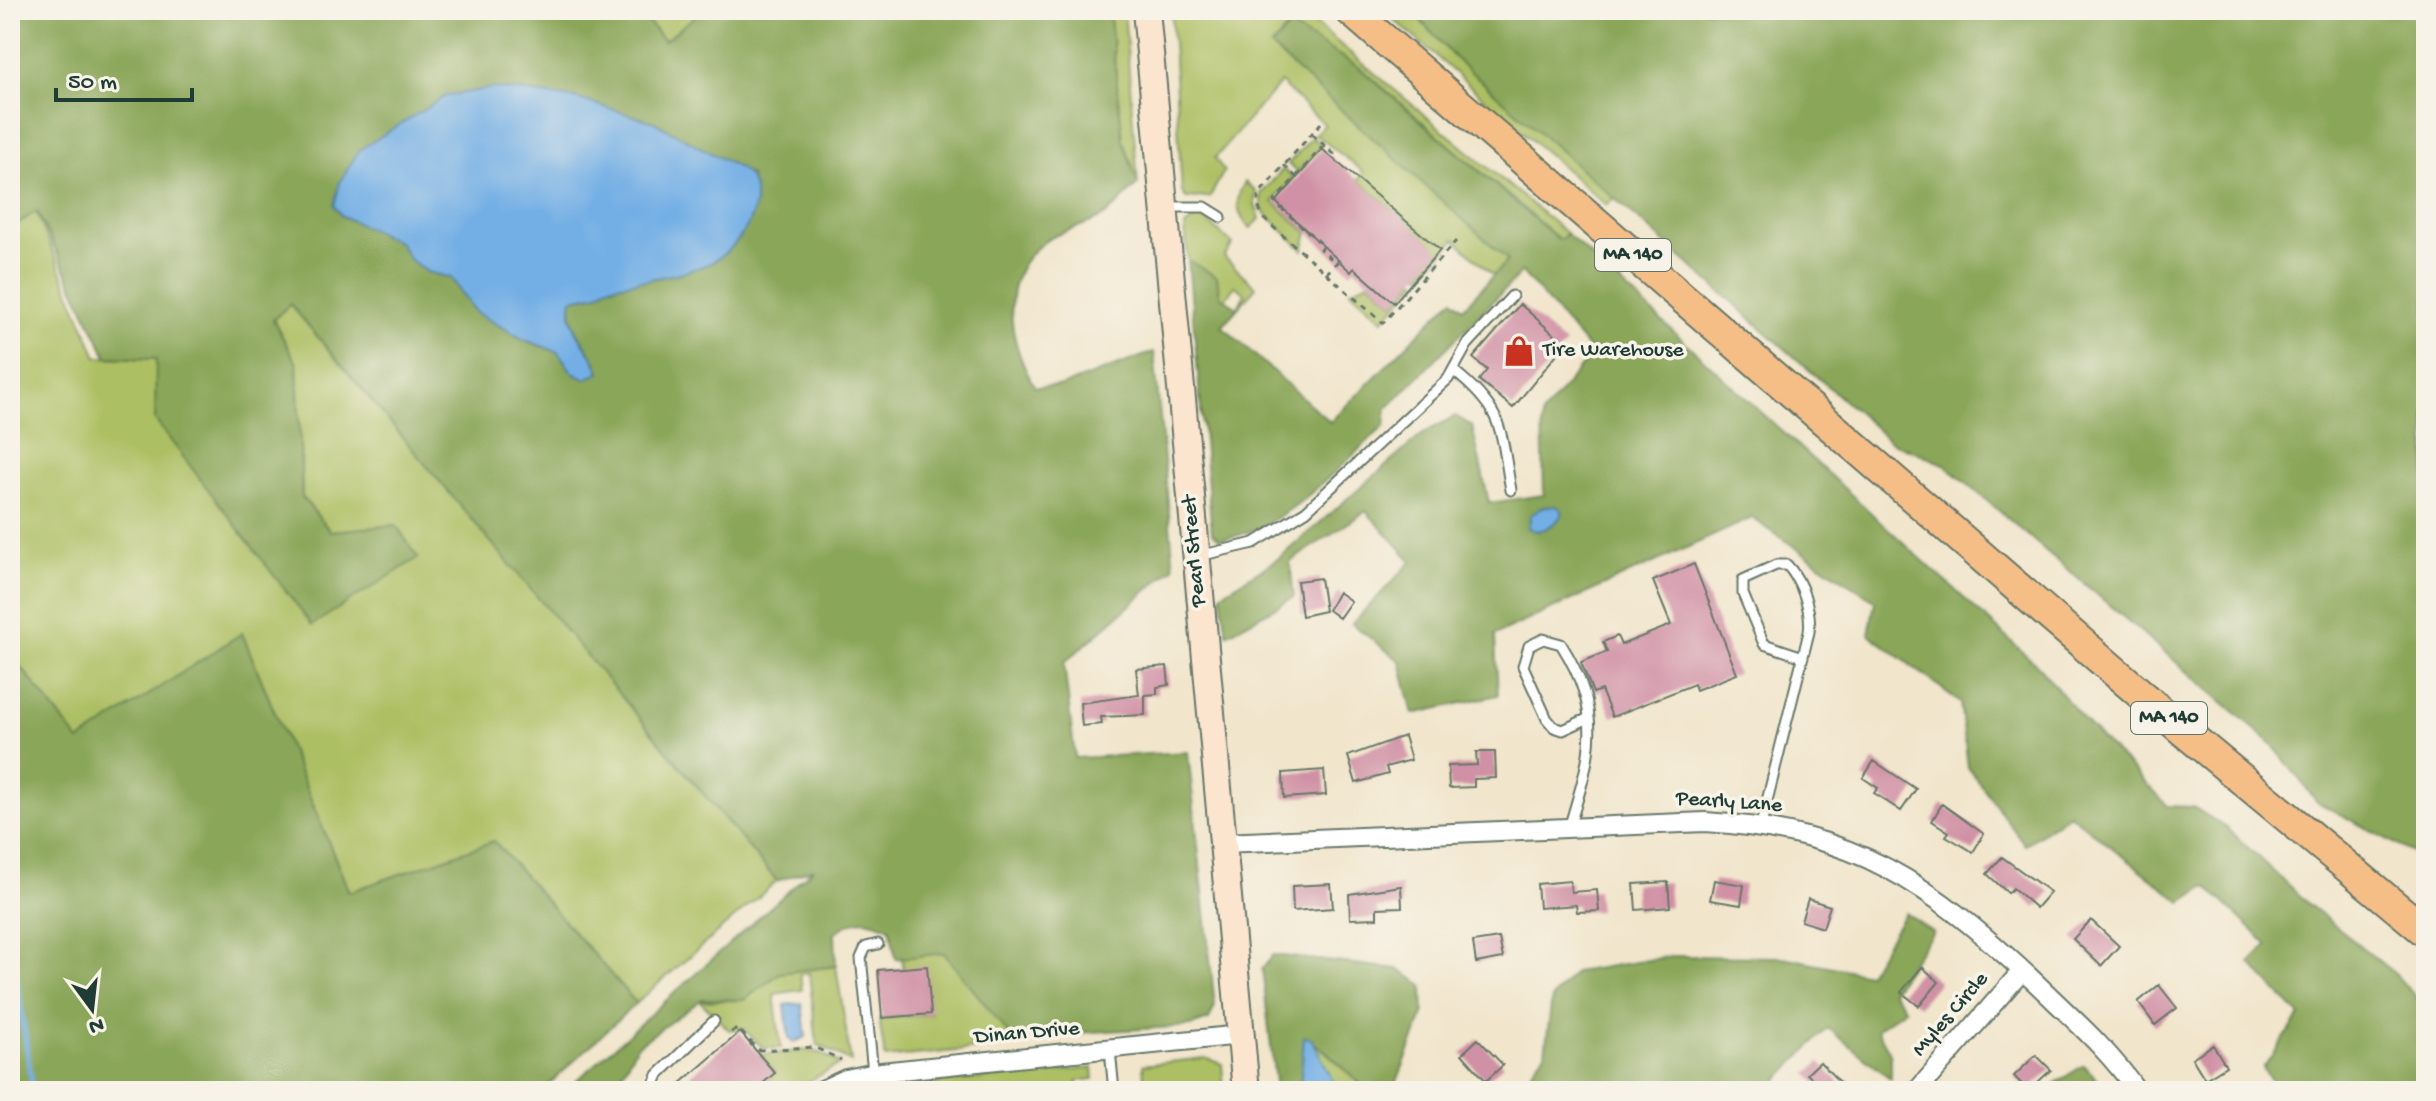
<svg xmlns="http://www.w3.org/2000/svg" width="2436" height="1101" viewBox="0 0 2436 1101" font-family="'Gochi Hand',sans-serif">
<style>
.green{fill:#adbf63;stroke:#667e4c;stroke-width:2}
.forest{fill:#8aa659;stroke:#547246;stroke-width:2;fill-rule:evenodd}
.water{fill:#73afe5;stroke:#49768c;stroke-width:2}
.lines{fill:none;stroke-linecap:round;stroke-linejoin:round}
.stream{stroke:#73afe5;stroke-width:5}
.building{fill:#d090a5}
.service-casing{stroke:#687869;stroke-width:13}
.minor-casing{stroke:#687869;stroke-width:22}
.secondary-casing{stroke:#687869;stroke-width:30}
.trunk-casing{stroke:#687869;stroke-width:34}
.path{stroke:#687869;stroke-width:3;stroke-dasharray:6 6;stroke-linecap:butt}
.service{stroke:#fff;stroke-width:9}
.minor{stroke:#fff;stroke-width:18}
.secondary{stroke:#fbe5cf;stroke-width:26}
.trunk{stroke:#f6be87;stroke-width:30}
.labels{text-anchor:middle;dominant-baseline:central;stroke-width:7;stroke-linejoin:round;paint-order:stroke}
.shield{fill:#f7f3e8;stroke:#60746a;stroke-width:2}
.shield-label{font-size:20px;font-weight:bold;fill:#1f3d34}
.poi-label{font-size:22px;fill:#1f3d34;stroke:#f7f3e8;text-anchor:start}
.street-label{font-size:22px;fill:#1f3d34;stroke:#f7f3e8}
</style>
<rect width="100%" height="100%" fill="#f7f3e8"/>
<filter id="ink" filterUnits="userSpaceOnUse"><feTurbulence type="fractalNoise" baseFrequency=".0125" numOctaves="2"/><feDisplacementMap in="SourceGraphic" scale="16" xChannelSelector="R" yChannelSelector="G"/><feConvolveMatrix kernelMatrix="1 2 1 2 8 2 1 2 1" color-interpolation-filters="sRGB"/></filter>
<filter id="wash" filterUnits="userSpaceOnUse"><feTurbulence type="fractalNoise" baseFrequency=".006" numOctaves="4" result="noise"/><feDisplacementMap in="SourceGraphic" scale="32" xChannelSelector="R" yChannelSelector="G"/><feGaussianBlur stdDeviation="1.8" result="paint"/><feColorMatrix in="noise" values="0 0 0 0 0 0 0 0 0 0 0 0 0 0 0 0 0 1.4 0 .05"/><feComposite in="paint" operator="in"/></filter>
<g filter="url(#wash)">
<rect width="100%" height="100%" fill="#f1e5cb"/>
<path class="green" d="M638,10H703L664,41Z
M1109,10H1124L1138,184L1123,140Z
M1171,10H1299L1567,234L1560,240L1359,67L1290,26L1271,47L1509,259L1494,276L1455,239L1422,275L1419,273L1439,250L1358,180L1364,172L1315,134L1325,125L1280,83L1215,158L1224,171L1210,197L1186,198L1182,192Z
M1383,10H1411L1454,57L1615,197L1606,205Z
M1312,137L1322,145L1297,173L1288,164Z
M1283,169L1293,178L1273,202L1308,233L1303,250L1261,209V194Z
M1245,182L1256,192L1255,205L1260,219L1251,228C1236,216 1234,199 1245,182Z
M36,211L97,357L156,359L312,624L417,558L396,526L330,531L302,497L297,364L273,319L291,304L777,881L636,1003L494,842L349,892L242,634L79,741L10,653V229Z
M1203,218L1233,244L1224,257L1256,287L1238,308L1245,293L1235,286L1225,299L1219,295L1216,277L1188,260L1185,226L1193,220Z
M1415,279L1418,281L1383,320L1350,290L1369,282L1394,303Z
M944,952L1014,1037L1006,1046L885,1058L879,1019L931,1014L903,968L902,958Z
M836,966L851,1062L817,1044L809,973L800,974L802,990L774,994L781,1048H763L743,1028L729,1030L700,1001L744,1000L780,973Z
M1312,1039L1368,1091H1300Z
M806,1050L820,1053L840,1064L792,1091H754L775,1073L760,1055Z
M1205,1058L1222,1064L1224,1091H1145L1143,1065Z
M1093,1068L1094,1079L1078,1081V1091H887L888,1087Z"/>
<path class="forest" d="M10,10H638L664,41L703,10H1109L1123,140L1138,184C1127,194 1115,210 1102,217C1084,227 1061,230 1044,242C996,276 1008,343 1035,387L1062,386L1154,352L1174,567L1064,663L1075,758L1188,752L1215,1006L1209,1020L1191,1026L1011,1037L944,953L896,959L890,928C866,917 856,917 835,933L836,966L780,973L744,1000L702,999L637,1046L621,1075L619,1091H565L814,868L777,881L290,304L273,320L297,364L302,497L330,531L396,525L418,558L312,625L155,420L156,359L107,357L37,211L10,229ZM654,122L751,176L709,264L608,287L598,294L572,299C566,330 591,345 600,372L585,379L573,373L558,352L525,340L475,312L451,278L427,272L409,259L400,243L342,216Z
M1411,10H2426V860L2317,802L2271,743L1944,464L1891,442L1454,57Z
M1290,26L1358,67L1559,240L1567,234L2040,668L2087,724L2168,806L2193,807L2227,828L2308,904L2395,974L2426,1008V1091H2278L2263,1068L2300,1016L2250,963L2268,945L2206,886L2182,902L2069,814L2025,845L1968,767L1960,702L1869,634L1875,601L1752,518L1495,635L1498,695L1413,714L1400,661L1352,624L1412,561L1366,511L1290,562L1294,597L1227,634L1221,594L1279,558L1424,433L1455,416L1472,426L1489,503L1544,495L1542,415L1592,353L1522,272L1387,408L1385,426C1337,467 1285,531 1220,539L1212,533L1188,260L1217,277L1220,295L1238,308L1222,326L1330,422L1453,299L1463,308L1508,260L1271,47Z
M242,633L349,892L494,841L636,1003L542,1091H10V653L79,741Z
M1905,913L1933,932L1892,991L1905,1009L1877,1029L1891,1055V1079L1828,1028L1767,1091L1741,1084L1734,1091H1516L1545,1053L1552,998L1575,972L1673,956L1783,957L1868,974Z
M1273,955L1398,969L1423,985L1424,1014L1396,1084L1416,1091H1368L1327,1052L1304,1037L1300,1091H1276L1262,968Z
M2084,1065L2108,1091H2043Z"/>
<path class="water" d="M493,88L575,98L654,122L739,168C777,194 740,252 706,265C675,276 641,281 608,286L598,294L572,299C565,330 591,346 600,373L585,379L573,373L558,352L525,340L475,312L451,278L427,272L409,259L400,243L342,216L334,206L340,182L359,150L446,96Z
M1556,506L1562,510V516C1553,525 1540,536 1528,528L1531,515L1542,507Z
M802,1003L806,1037L794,1042L789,1038L785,1005Z
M1304,1036L1312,1039L1338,1091H1300Z"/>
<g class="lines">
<path class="stream" d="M10,959L17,982L33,1091"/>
</g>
<g id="blocks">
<path class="building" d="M1322,149L1440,250L1394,303L1354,268L1351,272L1276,202Z
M1520,304L1565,344L1513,408L1479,380L1487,370L1473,358Z
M1694,564L1737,674L1696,690L1694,684L1612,717L1601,690L1593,693L1581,662L1607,652L1603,642L1617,636L1621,645L1671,625L1653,581Z
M1320,578L1325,611L1302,616L1297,581Z
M1338,592L1351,601L1339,618L1328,610Z
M1167,666L1169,685L1157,687V694L1145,695V715L1101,717L1102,724L1082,726L1080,703L1139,695L1136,669Z
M1404,736L1411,760L1386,767L1388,774L1356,783L1348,756Z
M1476,752H1495L1496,778L1474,779V787L1449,788L1448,766L1477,765Z
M1874,761L1916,789L1901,811L1874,793L1878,788L1863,778Z
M1324,770L1326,795L1284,798L1283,773Z
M1942,804L1984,834L1973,852L1946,836L1949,832L1932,821Z
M2002,857L2050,892L2036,908L2013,888L2008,893L1987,874Z
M1714,880L1744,885L1741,905L1710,900Z
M1570,881L1571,892L1597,890L1599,911L1577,912L1576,905L1539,908L1537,884Z
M1668,882L1670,907L1636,910L1634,884Z
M1331,884L1333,908L1293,911L1292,886Z
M1401,886L1402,907L1377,908V918L1350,919L1349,894Z
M1808,899L1830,906L1823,928L1801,921Z
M2091,920L2119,946L2101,966L2073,939Z
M1499,938L1503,958L1476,963L1473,942Z
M927,966L931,1014L882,1018L878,970Z
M1922,967L1939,982L1919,1006L1901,992Z
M2159,985L2177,1008L2155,1025L2138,1002Z
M740,1032L775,1073L754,1091H672Z
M1478,1039L1503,1065L1486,1081L1462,1054Z
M2213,1045L2226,1066L2205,1079L2192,1058Z
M2036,1055L2051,1070L2028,1091L2014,1076Z
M1820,1062L1848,1091H1806L1816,1082L1807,1074Z"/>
</g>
</g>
<g filter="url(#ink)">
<use href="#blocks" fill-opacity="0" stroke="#687869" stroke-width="2"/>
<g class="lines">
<defs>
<path id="service" d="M1167,207H1205L1221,217
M1454,371C1505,412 1500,429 1511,490
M1199,556L1254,543L1306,511L1448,379L1467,345L1512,296
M1761,825L1809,632C1812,611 1802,581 1787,565H1776L1743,580V594L1764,644L1803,657
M1569,828C1591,755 1605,714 1561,644L1543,639L1529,646L1523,666L1547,719L1554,727L1563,730L1589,718
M1110,1050L1114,1091
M651,1091L658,1075L714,1021
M875,1091L861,958L866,947L878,944"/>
<path id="minor" d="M1223,843L1705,822C1857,831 1929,883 2037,984C2072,1018 2109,1050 2137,1091
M820,1091L846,1079L881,1072L1241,1035
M1917,1091L2022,971"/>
<path id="secondary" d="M1146,10L1246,1091"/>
<path id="trunk" d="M1350,10L2180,728L2426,932"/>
</defs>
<use href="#service" class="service-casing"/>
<use href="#minor" class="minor-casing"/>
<use href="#secondary" class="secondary-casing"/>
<use href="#trunk" class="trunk-casing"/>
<path class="path" d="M1321,123L1258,195V205L1263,218L1383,323L1456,241
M1312,134L1334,154L1332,156
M1324,145L1274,202L1324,246L1320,249L1336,263
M1284,165L1297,178
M1326,274L1338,261
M731,1032L738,1029L759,1050L814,1047L841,1060"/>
<use href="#service" class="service"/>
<use href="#minor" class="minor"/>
<use href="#secondary" class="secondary"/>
<use href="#trunk" class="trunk"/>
</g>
</g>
<defs>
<symbol id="shop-bare" viewBox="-9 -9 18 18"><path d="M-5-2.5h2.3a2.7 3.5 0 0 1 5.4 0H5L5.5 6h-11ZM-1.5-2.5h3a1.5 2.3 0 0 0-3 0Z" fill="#c8321e" stroke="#f7f3e8" stroke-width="2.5" paint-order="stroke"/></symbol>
</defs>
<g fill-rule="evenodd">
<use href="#shop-bare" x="1497" y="329" width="44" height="44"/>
</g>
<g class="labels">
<g class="shield">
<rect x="1595" y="239" width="76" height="32" rx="6"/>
<rect x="2131" y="702" width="76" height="32" rx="6"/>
</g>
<g class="shield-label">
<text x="1633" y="255">MA 140</text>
<text x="2169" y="718">MA 140</text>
</g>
<g class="poi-label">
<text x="1543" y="351">Tire Warehouse</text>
</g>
<g class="street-label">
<text transform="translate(1195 551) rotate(-95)">Pearl Street</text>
<text transform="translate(1729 803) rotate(4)">Pearly Lane</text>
<text transform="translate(1951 1015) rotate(-49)">Myles Circle</text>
<text transform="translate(1027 1034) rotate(-5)">Dinan Drive</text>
</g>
</g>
<rect width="2436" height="1101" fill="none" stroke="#f7f3e8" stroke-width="40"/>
<g transform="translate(92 1009) rotate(165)" stroke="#f7f3e8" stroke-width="6" paint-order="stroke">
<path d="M0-6L14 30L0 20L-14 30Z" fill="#1f3d34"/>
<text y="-12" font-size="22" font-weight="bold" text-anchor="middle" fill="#1f3d34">N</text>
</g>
<path d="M56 88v12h136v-12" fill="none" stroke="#1f3d34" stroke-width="4"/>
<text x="68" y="88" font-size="24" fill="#1f3d34" stroke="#f7f3e8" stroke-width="6" paint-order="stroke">50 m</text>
</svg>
